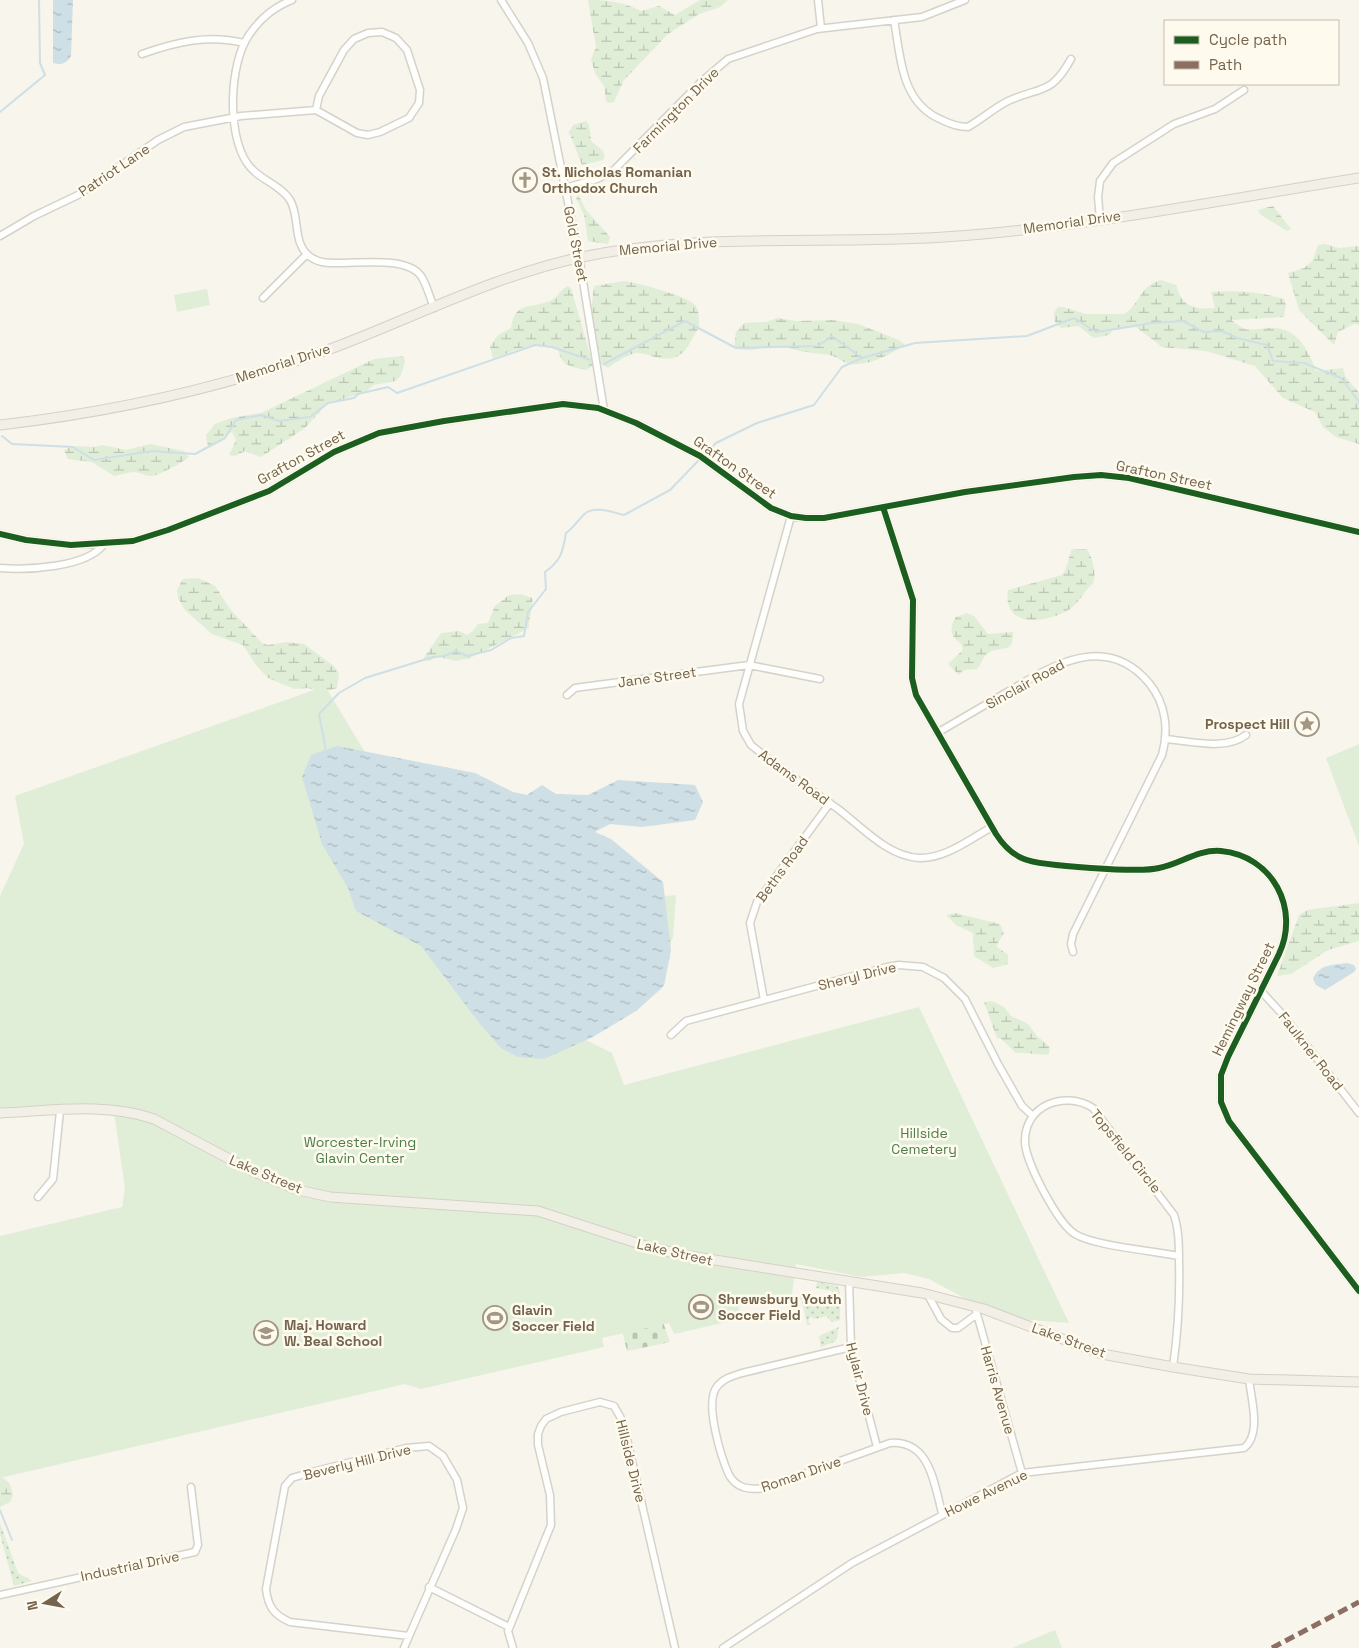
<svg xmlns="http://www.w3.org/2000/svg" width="1359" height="1648" viewBox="0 0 1359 1648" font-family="'Space Grotesk',sans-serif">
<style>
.grass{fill:url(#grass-dots)}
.wetland{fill:url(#wetland-marsh)}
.cemetery{fill:url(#cemetery-stones)}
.park{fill:#e0eed8}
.water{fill:url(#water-ripples)}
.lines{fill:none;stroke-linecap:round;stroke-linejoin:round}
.stream{stroke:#cedfe6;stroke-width:2}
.minor-casing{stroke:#d6d2ca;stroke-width:9}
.major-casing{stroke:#d5d0c7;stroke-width:11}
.minor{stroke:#fefefc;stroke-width:6}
.major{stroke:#f2f0e6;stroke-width:9}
.quiet{stroke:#8d6e63;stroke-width:5;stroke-dasharray:10 5;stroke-linecap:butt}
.cycleway-casing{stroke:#fefbee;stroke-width:9}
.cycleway{stroke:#1b5e20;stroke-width:6}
.labels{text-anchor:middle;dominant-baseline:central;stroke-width:5;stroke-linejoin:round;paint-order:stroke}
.street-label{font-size:14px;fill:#74634d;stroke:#fefbee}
.poi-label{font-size:14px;font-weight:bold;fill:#74634d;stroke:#fefbee;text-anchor:start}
.park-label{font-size:14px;fill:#4d7e49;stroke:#fefbee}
</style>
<defs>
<pattern id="grass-dots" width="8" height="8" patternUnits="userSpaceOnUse" patternTransform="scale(1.25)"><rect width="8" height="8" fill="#e0eed8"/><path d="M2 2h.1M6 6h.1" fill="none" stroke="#bac4b1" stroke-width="1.8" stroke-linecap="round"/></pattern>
<pattern id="wetland-marsh" width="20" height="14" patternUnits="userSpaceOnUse" patternTransform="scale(1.25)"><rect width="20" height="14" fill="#e0eed8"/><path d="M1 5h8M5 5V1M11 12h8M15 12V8" fill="none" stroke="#bac4b1"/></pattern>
<pattern id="cemetery-stones" width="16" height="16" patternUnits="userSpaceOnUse" patternTransform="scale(1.25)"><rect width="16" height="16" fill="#e0eed8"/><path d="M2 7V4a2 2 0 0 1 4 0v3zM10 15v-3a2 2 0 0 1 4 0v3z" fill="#bac4b1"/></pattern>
<pattern id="water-ripples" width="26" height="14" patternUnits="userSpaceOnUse" patternTransform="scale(1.25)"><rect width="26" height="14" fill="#cedfe6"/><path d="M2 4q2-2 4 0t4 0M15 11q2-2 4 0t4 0" fill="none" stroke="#acb8bd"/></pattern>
</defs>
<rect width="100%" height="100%" fill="#f7f5ec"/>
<path class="grass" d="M817,1281L837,1286L840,1291V1303L831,1302L832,1291L816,1288Z
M795,1295H803L813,1300V1304L840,1305V1320L831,1322L827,1316L815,1319L811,1317L808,1320L811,1325H807L802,1300L797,1299Z
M839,1327L836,1341L821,1347L819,1336Z
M0,1523L18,1573L32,1581L14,1586L0,1534Z"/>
<path class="wetland" d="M588,0C607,0 624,2 641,11L659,6L675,15L700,0H728L720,7L699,14L668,34L624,80L614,102L609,103L606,101L604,86L595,73L591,59L596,47Z
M586,121L589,124L591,141L603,151L605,156L603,160L582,165L569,132L573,125Z
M578,194L586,210L610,237L608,244L588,241L584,215L576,198Z
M1273,206L1291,229L1287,231L1261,215L1258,210Z
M1325,244L1339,248L1359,246V325L1354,324L1338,332L1334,345L1299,310L1288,273L1304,268L1313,260L1318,245Z
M1161,280L1176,285C1182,306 1194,310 1215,308L1211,292C1235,290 1261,292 1284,299L1286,305L1284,317L1231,320C1235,322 1240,327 1244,329C1254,331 1266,327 1276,328C1299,330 1309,352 1316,371L1343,368L1345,376L1359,393V444L1336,437L1323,427L1315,412L1283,398L1255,366L1206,351L1162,347L1136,327L1113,330L1109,335L1094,338L1078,326L1061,328L1055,322L1054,313L1058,307H1063L1086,314H1124C1140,305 1138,287 1161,280Z
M624,281C638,283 688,296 695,305C700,312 699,320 699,328C691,337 690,349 678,356C663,364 648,352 636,353C626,355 616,362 608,368L601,364L591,312L594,286Z
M568,286L571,288L593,365L587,370C572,367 562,367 558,350C531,340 518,349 493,359L490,346L498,335L511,328C515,300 532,309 550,301C558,298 560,289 568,286Z
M777,318L796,321L833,320L858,324L899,340L905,345C890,354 875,363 858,364C847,366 842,360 833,356C824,353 815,354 806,352C798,351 791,348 783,347C764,344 753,355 734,347L736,332L744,323L766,322Z
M401,356L404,357L405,362L400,377L395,381L374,385L365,392L327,404L305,428L261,457L245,451L235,456L229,455L236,440L232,432L208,447L206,435L215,424L231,418L261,413L374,359Z
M150,444L184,451L189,457C183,462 157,477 150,476C145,476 139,472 134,472C128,472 120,475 114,476L92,462L68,459L64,450L74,446L95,447L102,445L126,450Z
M1072,549H1087C1092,557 1097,573 1093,583C1092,585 1090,586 1088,588C1082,596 1078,603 1070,609C1048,623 1002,630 1008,590L1062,575C1068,569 1068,557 1072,549Z
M198,578L215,586L230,609L262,643L268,645L286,642L304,644L334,666L339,673L337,688L322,692L308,688L294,689L268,678L255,664L243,645L212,634L185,610L178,598L177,590L183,579Z
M521,594L532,598C534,608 528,617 529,628L470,658L456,661L438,657L429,661L423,659L441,633L459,631L467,635L473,631L478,624L488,623L495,606L509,595Z
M967,613L974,616L988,634L1013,632C1014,657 999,643 986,655C982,659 981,665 977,669L965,670L959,675L948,664L963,650L961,644C951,636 948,629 956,617Z
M1359,903V941L1328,950L1291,974L1277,976L1299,915L1307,910Z
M955,913L1000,924L1004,933L996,946L1008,955V964L993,968L974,956L973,933L956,925L946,915Z
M992,1001L1004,1007L1011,1016L1028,1024L1037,1036L1050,1047L1049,1054C1036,1056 1029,1052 1016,1053L1001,1039L997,1038L984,1002Z
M0,1475L10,1484L13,1495L10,1502L0,1507Z"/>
<path class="cemetery" d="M652,1291L670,1342L627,1351L614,1297Z"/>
<path class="park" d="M207,289L210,305L177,312L174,295Z
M325,686L464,916L676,895L673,937L663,964L564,1029L612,1053L624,1085L919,1007L1069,1323L1029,1320L966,1299L929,1279L921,1277L904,1273L861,1277L796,1264L792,1294L739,1306L740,1319L674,1334L669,1323L602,1338L604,1347L421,1389L405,1384L0,1478V1236L122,1207L125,1188L114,1113L0,1111V896L24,844L15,796Z
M1359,744V846L1326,758Z
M1055,1630L1062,1648H1012Z"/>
<path class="water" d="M53,0H73L71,56C66,64 62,65 53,63Z
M337,746L475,773L513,792L527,795L542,785L556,794L588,795L618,780L695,785L703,802L695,820L642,827L610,824L595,832L611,839L663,882L671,950L664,986L636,1011L593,1037L544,1059L518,1057L501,1048L480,1024L421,946L356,911L348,888L322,844L302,777L311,755Z
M1347,963L1354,965L1356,969L1354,972L1325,990L1316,985L1313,979C1319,964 1333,965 1347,963Z"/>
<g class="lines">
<path class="stream" d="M0,112L45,75L40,63L39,0
M604,364L685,321L736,348L818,346L832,336L862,358L915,343L1027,336L1074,318L1096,332L1152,323L1183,321L1204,332L1222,331L1237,338L1267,345L1273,361L1304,363L1341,378L1359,402
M2,436L12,444L73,447L94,460L152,451L195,454L225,438L236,420L261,415L279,421L310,417L328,403L354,398L358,394L388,387L397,393L535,345L552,347L590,360
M707,452L716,443L757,423L814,405L842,367L862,358
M326,751L319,714L339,693L365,678L433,657L444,656L456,651L467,656L491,650L511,638L524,636L528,612L546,589L545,572C561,561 563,551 566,533C575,527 579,518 587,512C597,506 614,513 624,515L670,490L698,461
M0,1510L12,1540"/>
<defs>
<path id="minor" d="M292,0C274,7 259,20 249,35C229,64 227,134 247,163C257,179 280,184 290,200C301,218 291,245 312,258C321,264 332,263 341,263C363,263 407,257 421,276C427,285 430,298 434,308
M501,0L528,43L543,78L579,257L604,410
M818,0L821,28
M894,20C901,59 901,103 942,120C950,124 959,127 968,127C982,119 994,108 1008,101C1042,86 1051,95 1071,59
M142,54C176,42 209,34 244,43
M565,188L597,179L613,171L701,82L728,59L817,29L922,17L965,0
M1100,219L1098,197L1100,181L1113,163L1174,124L1215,109L1244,90
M0,236L34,216L78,195L158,140L184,127L241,116L316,110L357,133L368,135L380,132L409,118L419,103L420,90L407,50L396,38L382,32L368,33L354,39L344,50L319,96L316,110
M263,298L307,254
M883,507L913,600L912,678L916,695L996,834C1003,845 1011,854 1024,859C1041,866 1140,873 1159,868C1180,864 1198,849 1221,851C1273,856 1300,909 1279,954L1228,1057L1221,1075V1102L1229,1121L1359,1291
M791,516L739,704L743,731L751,745C779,768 809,788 838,809C862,827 887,856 919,858C945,859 970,839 992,827
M0,534L26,540L71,545L133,541L168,530L269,491L334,452L379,433L444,421L563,404L598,408L636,423L700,456L771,508L791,516L806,518H824L965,492L1074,477L1101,475L1129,478L1359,532
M0,568C26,570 87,568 104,544
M567,695L575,688L582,687L749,665L820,679
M937,733C961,719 985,705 1009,691C1053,665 1106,632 1149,683C1166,704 1169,730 1162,755L1073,934L1071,944L1073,952
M1165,739C1191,741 1225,751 1246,735
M1261,991L1283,1015L1359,1113
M764,1000L750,923L757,902L830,803
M671,1035L686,1021L887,967L899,965L923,967L944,978L965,999L998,1064L1022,1106L1033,1116
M38,1197L53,1179L60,1111
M849,1281L851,1347L877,1447
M928,1295L941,1319L952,1328H958L977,1314
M975,1307L1022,1473
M851,1347L742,1373C732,1376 722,1379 716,1388C705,1405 721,1457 729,1475C737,1489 750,1490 765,1488L890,1443C930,1440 934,1483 942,1513
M1173,1367C1178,1332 1180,1298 1179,1262C1179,1246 1179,1230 1174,1215L1093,1108C1065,1090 1024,1105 1025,1142C1025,1161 1058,1224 1075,1234C1094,1246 1155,1251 1179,1256
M429,1446L443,1456L457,1480L463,1508L456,1529L409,1636L290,1622C274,1615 268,1607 266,1589L285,1486L292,1478L312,1472L406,1448Z
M429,1587L509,1627
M0,1595L195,1552L198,1545L191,1487
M404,1648L409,1636
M513,1648L508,1631L551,1525L550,1495L538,1445V1434L541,1426L546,1419L561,1412L600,1402L614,1406L623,1422L675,1648
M723,1648L852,1563L1022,1473L1244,1448C1262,1434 1251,1399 1249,1379"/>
<path id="major" d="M0,425C113,412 226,387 333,348C415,317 496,275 582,257C701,232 823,245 944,237C1083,228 1221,200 1359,178
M0,1113C51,1111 105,1102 154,1119L252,1171L298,1190L330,1197L538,1211L652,1248L690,1256L922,1293L984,1309L1102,1354L1173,1367L1249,1379L1359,1382"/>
</defs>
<use href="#minor" class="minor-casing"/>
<use href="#major" class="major-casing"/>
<use href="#minor" class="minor"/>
<use href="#major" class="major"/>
<path class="quiet" d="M1272,1648L1359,1602"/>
<defs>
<path id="cycleway" d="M883,507L913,600L912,678L916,695L996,834C1003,845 1011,854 1024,859C1041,866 1140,873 1159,868C1180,864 1198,849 1221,851C1273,856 1300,909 1279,954L1228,1057L1221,1075V1102L1229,1121L1359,1291
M0,534L26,540L71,545L133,541L168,530L269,491L334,452L379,433L444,421L563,404L598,408L636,423L700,456L771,508L791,516L806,518H824L965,492L1074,477L1101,475L1129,478L1359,532"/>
</defs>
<use href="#cycleway" class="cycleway-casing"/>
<use href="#cycleway" class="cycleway"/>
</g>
<defs>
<symbol id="church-ring" viewBox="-11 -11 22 22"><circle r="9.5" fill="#fefbee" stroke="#a29685" stroke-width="1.5"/><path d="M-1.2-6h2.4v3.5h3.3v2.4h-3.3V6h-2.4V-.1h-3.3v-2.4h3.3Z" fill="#a29685"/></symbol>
<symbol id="sight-ring" viewBox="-11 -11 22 22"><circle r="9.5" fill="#fefbee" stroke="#a29685" stroke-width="1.5"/><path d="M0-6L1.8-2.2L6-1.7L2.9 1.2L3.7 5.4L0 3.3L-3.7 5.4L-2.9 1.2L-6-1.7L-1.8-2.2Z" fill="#a29685"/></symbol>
<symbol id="stadium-ring" viewBox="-11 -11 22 22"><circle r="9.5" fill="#fefbee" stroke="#a29685" stroke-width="1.5"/><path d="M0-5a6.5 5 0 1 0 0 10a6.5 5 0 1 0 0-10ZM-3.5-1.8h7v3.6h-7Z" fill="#a29685"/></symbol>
<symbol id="school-ring" viewBox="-11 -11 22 22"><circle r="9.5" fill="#fefbee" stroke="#a29685" stroke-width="1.5"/><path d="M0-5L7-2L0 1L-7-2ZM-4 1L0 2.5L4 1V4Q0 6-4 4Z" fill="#a29685"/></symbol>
</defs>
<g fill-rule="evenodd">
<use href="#church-ring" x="511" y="166" width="28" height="28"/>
<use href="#sight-ring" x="1293" y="710" width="28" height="28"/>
<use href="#stadium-ring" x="687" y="1293" width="28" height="28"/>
<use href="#stadium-ring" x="481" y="1304" width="28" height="28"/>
<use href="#school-ring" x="252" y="1319" width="28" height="28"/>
</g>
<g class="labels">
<g class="street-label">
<text transform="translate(676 110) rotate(-45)">Farmington Drive</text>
<text transform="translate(114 170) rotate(-34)">Patriot Lane</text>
<text transform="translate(1072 222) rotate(-8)">Memorial Drive</text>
<text transform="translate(576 244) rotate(79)">Gold Street</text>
<text transform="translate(668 246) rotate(-5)">Memorial Drive</text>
<text transform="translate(283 363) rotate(-18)">Memorial Drive</text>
<text transform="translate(301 457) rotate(-29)">Grafton Street</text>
<text transform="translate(735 467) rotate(35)">Grafton Street</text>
<text transform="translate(1164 475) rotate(12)">Grafton Street</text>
<text transform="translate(657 677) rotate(-8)">Jane Street</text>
<text transform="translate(1025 684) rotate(-29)">Sinclair Road</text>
<text transform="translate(794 777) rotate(36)">Adams Road</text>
<text transform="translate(782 869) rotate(-54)">Beths Road</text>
<text transform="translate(857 976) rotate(-14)">Sheryl Drive</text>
<text transform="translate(1243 999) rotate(-64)">Hemingway Street</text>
<text transform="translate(1311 1051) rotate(52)">Faulkner Road</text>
<text transform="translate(1126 1151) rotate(51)">Topsfield Circle</text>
<text transform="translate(266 1174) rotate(23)">Lake Street</text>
<text transform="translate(675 1252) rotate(13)">Lake Street</text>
<text transform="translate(1069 1340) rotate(20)">Lake Street</text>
<text transform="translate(860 1379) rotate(76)">Hylair Drive</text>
<text transform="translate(998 1390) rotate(74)">Harris Avenue</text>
<text transform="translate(631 1461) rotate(76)">Hillside Drive</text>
<text transform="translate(357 1462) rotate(-14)">Beverly Hill Drive</text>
<text transform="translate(801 1474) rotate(-19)">Roman Drive</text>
<text transform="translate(986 1493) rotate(-26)">Howe Avenue</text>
<text transform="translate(130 1566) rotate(-12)">Industrial Drive</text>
</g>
<g class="poi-label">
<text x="542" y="172">St. Nicholas Romanian<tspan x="542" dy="16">Orthodox Church</tspan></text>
<text x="1290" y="724" text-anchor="end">Prospect Hill</text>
<text x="718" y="1299">Shrewsbury Youth<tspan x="718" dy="16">Soccer Field</tspan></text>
<text x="512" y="1310">Glavin<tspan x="512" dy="16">Soccer Field</tspan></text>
<text x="284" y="1325">Maj. Howard<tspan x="284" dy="16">W. Beal School</tspan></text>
</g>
<g class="park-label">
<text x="924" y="1133">Hillside<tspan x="924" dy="16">Cemetery</tspan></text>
<text x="360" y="1142">Worcester-Irving<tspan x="360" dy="16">Glavin Center</tspan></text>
</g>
</g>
<rect x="1164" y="20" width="175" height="65" fill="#fefbee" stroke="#c7beae"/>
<rect x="1174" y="36" width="25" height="8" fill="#1b5e20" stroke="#c7beae"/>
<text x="1209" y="45" font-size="15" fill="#74634d">Cycle path</text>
<rect x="1174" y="61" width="25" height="8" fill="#8d6e63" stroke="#c7beae"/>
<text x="1209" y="70" font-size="15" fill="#74634d">Path</text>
<g transform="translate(45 1603) rotate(259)" stroke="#fefbee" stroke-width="4" paint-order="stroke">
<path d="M0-4L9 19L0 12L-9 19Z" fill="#74634d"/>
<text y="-8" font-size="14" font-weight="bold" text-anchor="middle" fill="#74634d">N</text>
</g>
</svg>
